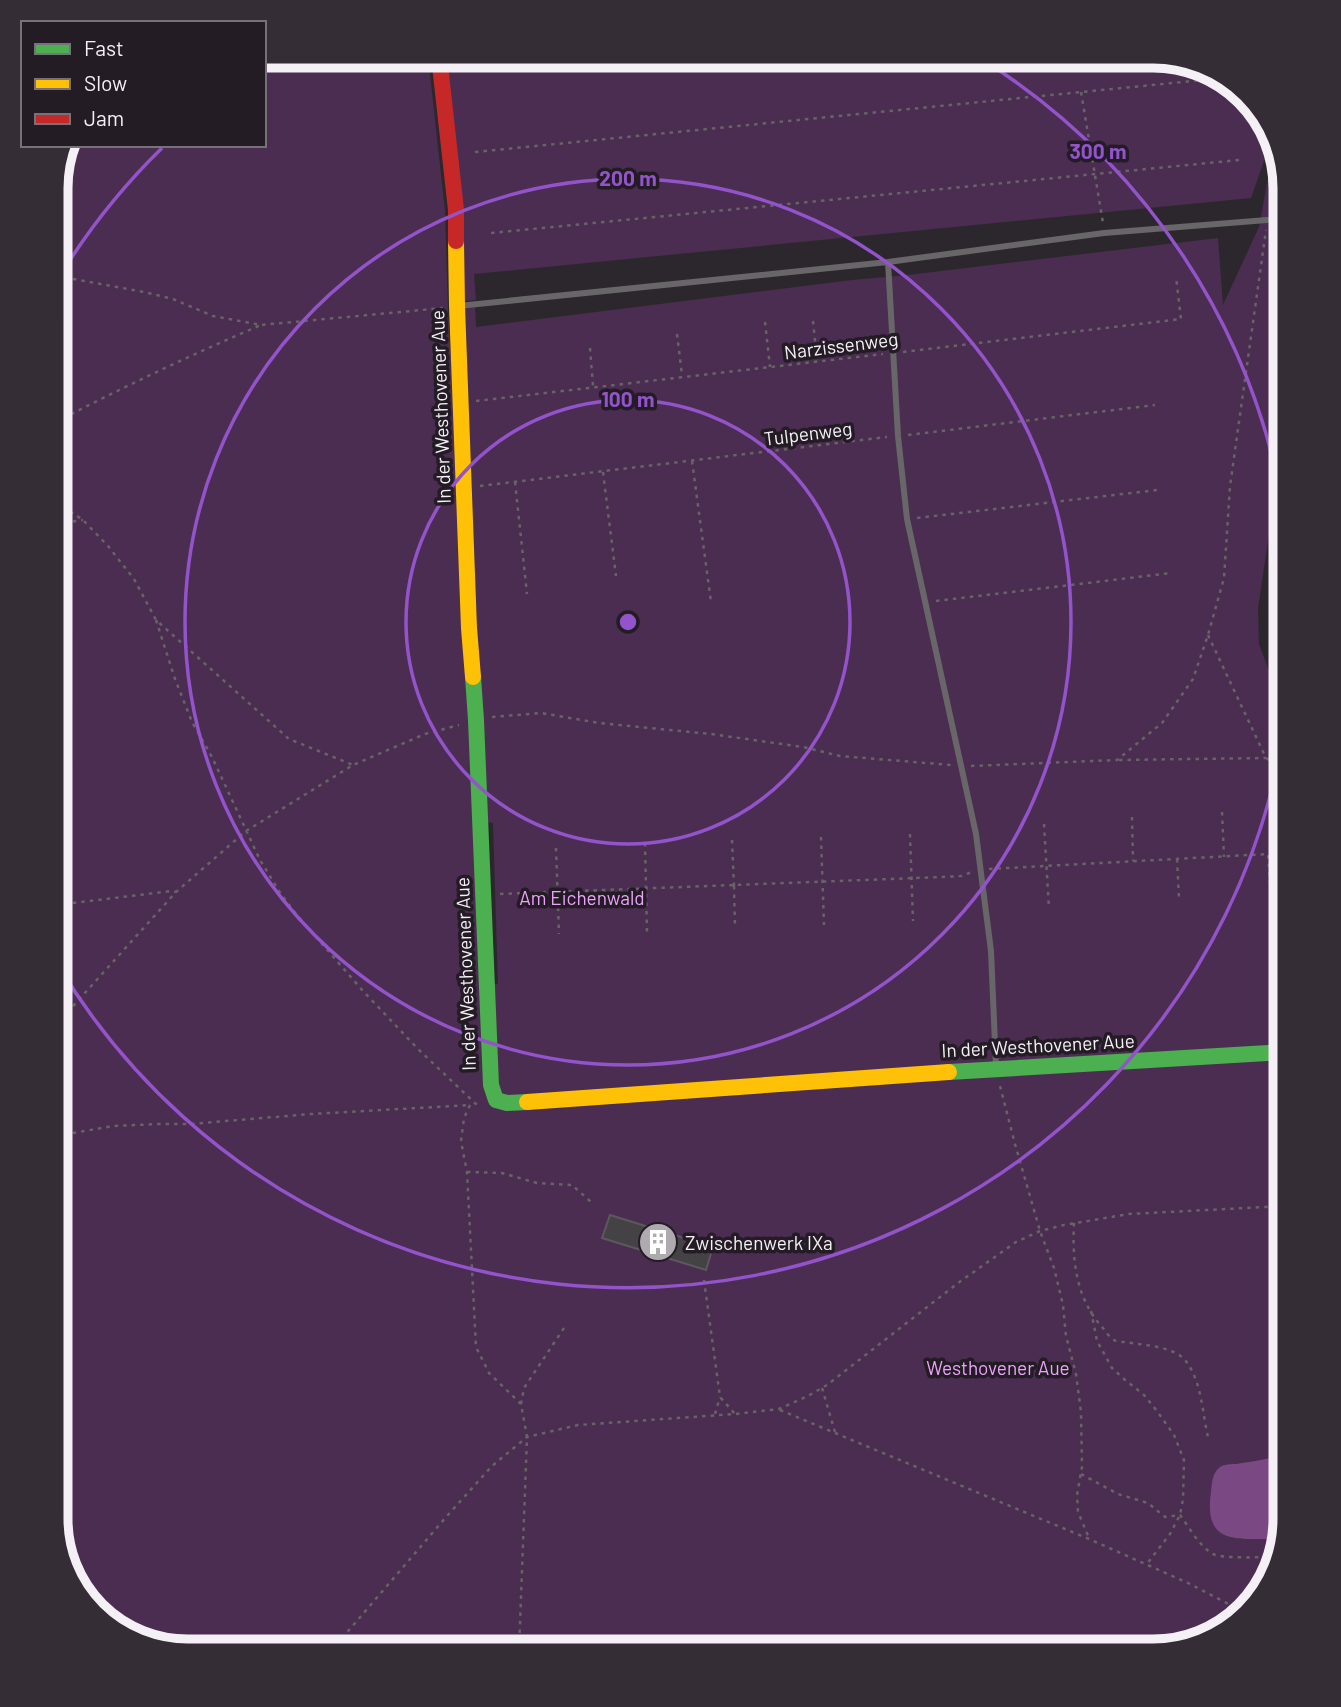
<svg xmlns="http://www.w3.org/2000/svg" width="1341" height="1707" viewBox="0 0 1341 1707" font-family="Barlow,sans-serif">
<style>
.green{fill:#4b2d51}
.water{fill:#7a4984}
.building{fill:#454246;stroke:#5c585c;stroke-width:2}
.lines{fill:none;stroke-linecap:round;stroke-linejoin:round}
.path{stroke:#676367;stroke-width:2.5;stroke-dasharray:3.5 5;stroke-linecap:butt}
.lane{stroke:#686668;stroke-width:6}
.fast{stroke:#4caf50;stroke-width:16}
.slow{stroke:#ffc107;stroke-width:16}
.jam{stroke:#c62828;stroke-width:16}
.ring{fill:none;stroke:#9353ca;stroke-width:3.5}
.labels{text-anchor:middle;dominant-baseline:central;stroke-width:7;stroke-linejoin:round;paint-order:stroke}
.street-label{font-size:19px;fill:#f5f0f6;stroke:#231c25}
.park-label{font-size:19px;fill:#eda2fc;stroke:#231c25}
.poi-label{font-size:19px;fill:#f5f0f6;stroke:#231c25;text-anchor:start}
.rim{fill:none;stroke:#f5f0f6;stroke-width:9}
.centre{fill:#9353ca;stroke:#231c25;stroke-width:3.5}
.ring-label{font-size:21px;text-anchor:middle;font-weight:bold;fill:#9353ca;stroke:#231c25;stroke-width:7;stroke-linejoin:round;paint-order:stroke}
</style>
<rect width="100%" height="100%" fill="#2c272d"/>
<path class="green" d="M264,56H428L445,211L448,310L490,984H498L493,823L484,822L465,308L475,307L476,327L852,280L908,275L1218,238L1223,305L1259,227L1273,150L1285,189V427L1258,608L1259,644L1272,679L1285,704V1519L1267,1584L1226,1629L1153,1651H188L123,1633L78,1592L56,1518V180L66,145H264Z
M445,56H1161L1219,74L1263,115L1271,141L1251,198L474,274L476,300L465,301Z"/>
<path class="water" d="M1285,1455V1519L1280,1539C1240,1538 1203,1548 1211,1492C1212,1483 1212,1473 1220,1467C1226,1463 1235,1465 1242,1463C1256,1461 1271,1458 1285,1455Z"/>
<path class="building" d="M610,1215L713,1247L706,1270L602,1238Z"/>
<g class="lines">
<path class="path" d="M1081,92L1103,223
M475,152L1223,78
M1271,210L1278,193L1281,175
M491,233L1239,160
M56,278H68L144,292L173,299L213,316L261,325L443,308
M813,321L817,360
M765,322L770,367
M677,334L682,375
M590,348L593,386
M903,352L1181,319L1176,277
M476,401L883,354
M56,422C123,387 191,355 261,325
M908,435L1155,405
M692,461L711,602
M603,472L616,576
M515,482L527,594
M480,486L887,437
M56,502L83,520L108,546L134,579L156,620L289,739L353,765
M917,518L1157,490
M56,524L83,520
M936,601L1171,573
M156,620L175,679L192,722L212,757L260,860L281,894L296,914L363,991L418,1049L477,1105
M1208,635L1266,758L1282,768L1285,776
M492,717L541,713L599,723L711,734L803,747L840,756L951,765
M1119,760L1266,758
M971,766L1117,760L1162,723L1193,679L1208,635L1224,578L1230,486L1266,230
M1222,812L1224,857
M1132,817L1133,861
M1044,824L1049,909
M910,834L913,921
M821,837L824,925
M732,840L734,886
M645,843L647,933
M556,848L559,934
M1177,859L1179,898
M989,869L1268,854L1271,896
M734,886L735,927
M500,894L942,877L961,876L972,872
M56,905L172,891L176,892
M56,1025L176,892L246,831L353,765L425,734L459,725
M1000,1086L1015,1144L1040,1231L1054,1268L1063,1305L1066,1336L1076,1374L1081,1412L1082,1467L1077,1495L1078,1512L1089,1538
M470,1105L464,1118L461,1141L467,1172L476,1347L489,1373L521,1404L527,1437L519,1651
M56,1136L113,1126L158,1124H190L311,1114L471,1105
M467,1172L502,1173L537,1183L572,1185L591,1202
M1074,1223C1072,1261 1076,1299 1103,1328C1106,1332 1110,1338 1114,1340C1117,1342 1121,1342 1124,1342C1142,1345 1173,1346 1185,1360C1202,1381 1202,1412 1208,1437
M704,1280L720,1397L735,1414
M1091,1311L1097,1341L1112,1368L1124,1379L1144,1395L1157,1411L1174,1435L1184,1460L1183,1499L1180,1515L1170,1534L1147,1564
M822,1388L835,1432
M521,1404L524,1388L564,1328
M780,1410L1089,1539L1188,1583L1242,1611
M715,1414L720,1397
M1081,1474L1118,1494L1148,1503L1165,1517L1180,1515C1189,1527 1199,1546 1213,1554C1224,1559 1260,1557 1275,1557
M331,1651L447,1516L492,1466L527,1437L578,1425L735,1414L779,1409L808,1396L827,1385L958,1283L1016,1242L1040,1231L1064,1225L1129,1214L1285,1206"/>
<path class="lane" d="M888,262L898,436L907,519L976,834L991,951L996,1067
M458,306L888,262L1104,233L1267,220"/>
<path class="fast" d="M473,677L476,720L491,1085L496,1100L507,1103L527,1102
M949,1072L1285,1052"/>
<path class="slow" d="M456,241L457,306L469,628L473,677
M527,1102L949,1072"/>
<path class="jam" d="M439,56L456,210V241"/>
</g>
<g class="ring">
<circle cx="628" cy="622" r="222"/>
<circle cx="628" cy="622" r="443"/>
<path d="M1285 726A665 665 0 0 1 58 965M58 279A665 665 0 0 1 162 148M980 58A665 665 0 0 1 1285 518"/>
</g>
<defs>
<symbol id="building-disc" viewBox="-11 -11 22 22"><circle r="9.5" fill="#afaab0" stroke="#231c25"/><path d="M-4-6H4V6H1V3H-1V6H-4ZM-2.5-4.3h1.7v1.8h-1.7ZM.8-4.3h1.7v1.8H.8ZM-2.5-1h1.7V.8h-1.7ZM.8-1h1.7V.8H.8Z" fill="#fff"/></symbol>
</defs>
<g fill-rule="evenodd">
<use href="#building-disc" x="636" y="1220" width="44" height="44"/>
</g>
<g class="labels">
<g class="street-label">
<text transform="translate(841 345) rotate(-7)">Narzissenweg</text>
<text transform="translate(440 407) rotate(-92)">In der Westhovener Aue</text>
<text transform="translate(808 433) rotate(-7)">Tulpenweg</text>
<text transform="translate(465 974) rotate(-92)">In der Westhovener Aue</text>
<text transform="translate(1038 1045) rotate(-3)">In der Westhovener Aue</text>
</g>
<g class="park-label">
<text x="582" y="897">Am Eichenwald</text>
<text x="998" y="1367">Westhovener Aue</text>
</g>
<g class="poi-label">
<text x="685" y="1242">Zwischenwerk IXa</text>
</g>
</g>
<path d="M0 0H1341V1707H0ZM188 68H1153A120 120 0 0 1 1273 188V1519A120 120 0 0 1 1153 1639H188A120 120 0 0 1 68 1519V188A120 120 0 0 1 188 68Z" fill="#342d36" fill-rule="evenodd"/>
<path class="rim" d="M188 68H1153A120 120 0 0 1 1273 188V1519A120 120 0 0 1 1153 1639H188A120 120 0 0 1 68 1519V188A120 120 0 0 1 188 68Z"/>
<circle cx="628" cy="622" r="10" class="centre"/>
<g class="ring-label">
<text x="1098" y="159">300 m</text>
<text x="628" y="186">200 m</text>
<text x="628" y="407">100 m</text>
</g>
<rect x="21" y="21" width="245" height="126" fill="#231c25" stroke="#777179" stroke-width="2"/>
<rect x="35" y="44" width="35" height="10" fill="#4caf50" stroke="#777179" stroke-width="2"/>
<text x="84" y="56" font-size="21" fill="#f5f0f6">Fast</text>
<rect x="35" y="79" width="35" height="10" fill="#ffc107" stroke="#777179" stroke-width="2"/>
<text x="84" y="91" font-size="21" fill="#f5f0f6">Slow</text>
<rect x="35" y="114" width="35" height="10" fill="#c62828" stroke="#777179" stroke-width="2"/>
<text x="84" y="126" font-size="21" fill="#f5f0f6">Jam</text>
</svg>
